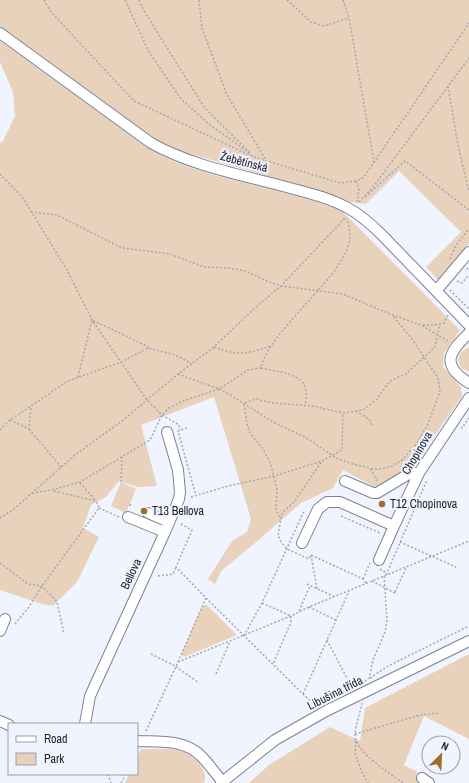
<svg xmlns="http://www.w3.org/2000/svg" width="469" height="783" viewBox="0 0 469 783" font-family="'Archivo Narrow',sans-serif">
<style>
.green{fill:#e8d2bb}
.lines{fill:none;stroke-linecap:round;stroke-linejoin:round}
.minor-casing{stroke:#7b8292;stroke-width:12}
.path{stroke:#a3a7b1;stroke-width:1.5;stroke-dasharray:2 2;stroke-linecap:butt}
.minor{stroke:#fff;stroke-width:10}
.poi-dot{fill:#a36c27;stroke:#eff4ff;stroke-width:1.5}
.labels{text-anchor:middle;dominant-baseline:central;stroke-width:4;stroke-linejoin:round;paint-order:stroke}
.street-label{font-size:12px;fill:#1e2027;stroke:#eff4ff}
.poi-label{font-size:12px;fill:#1e2027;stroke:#eff4ff;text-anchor:start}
</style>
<rect width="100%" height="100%" fill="#eff4ff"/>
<path class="green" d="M0,0H469V243L457,260L440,279L438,280L426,267L461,232L399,171L366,204L351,202L322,191L183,152L154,138L0,26Z
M0,41L148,148C158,153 167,159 178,163C231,184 290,189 343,212L460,330L444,353L443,367L461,387L462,396L415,464L377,488L343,470L333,488L301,503L255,543L221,571L215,584L208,579L232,541L247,532L251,519L214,397L141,425L157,486L138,487L119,481L106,497L91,505L83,528L99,537L77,582L53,606L42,604L0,590V143L3,141L15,116L13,92L0,62Z
M469,347V372L461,368L458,360L461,352Z
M121,482L136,489L126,513L111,506Z
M207,605L237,635L184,657L181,655L202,606Z
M469,654V739L424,716L404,765L418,772L416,775L424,783H249L269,765L330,727L360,741L365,708Z
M141,749C165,750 186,744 201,766C205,772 206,776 204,783H125L129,774H137V758Z"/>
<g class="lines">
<defs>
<path id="minor" d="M0,33L151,143C194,167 243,175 290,188C309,193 329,198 348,208C361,215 372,225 383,236L469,325
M436,291L469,252
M469,333C449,352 440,365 469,383
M345,481L373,493H377L407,475L412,473H419
M148,513L169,522
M128,517L165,532
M302,543L318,509L327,502H340L394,526L419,473L469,398
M379,560L394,526
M0,631L5,619
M0,721L9,725
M85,724L90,696L165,532L179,499L180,492L178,470L167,432
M137,741C159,742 186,739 202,757C210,765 216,775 224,783
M422,778L429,783
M221,783L275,740L326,711L469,641"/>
</defs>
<use href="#minor" class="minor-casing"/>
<path class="path" d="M44,0L51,12L134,101L254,157L340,183L356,181L364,177L469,23
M125,0L149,52L181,99L210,125L251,154
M139,0L144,11L204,107L250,153
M199,0L202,28L227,95L266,160
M287,0L311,22L324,26L349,18
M343,0L349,18L374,162
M448,86L458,145L469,192
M0,174L23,198L67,270L92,320L147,400L162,415L179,425L180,430
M356,181L359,188L357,203
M365,197L405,161L469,210
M359,202L373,187L469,58
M31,212L57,215L122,248L170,254L204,267L228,268L246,271L269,282L281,286L343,294L390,314L421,325L448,341
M450,259L456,245L469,229
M467,268L469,272
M457,281L462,283L469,275
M450,290L469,309
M423,325H434L444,323L448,315
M214,347C241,357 247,353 272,346
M261,368C273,371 301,373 305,387C307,393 306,399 305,406
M178,374L219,389L230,395L273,422L305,437L338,459L353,464L366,467L371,469L377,481
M78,377L92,320L147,346L148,348
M356,411L369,419L372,425
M10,420L29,429L31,406
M461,427L462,428L469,418
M187,428L178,431L196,496
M29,429L61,467
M0,430L10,420L68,381L121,362L148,348L175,355L191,363
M371,469H380L392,466L402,460L415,446L427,426L440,392L438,378L412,339L393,316
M121,482L122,457
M80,483L96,501
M32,493L52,490L80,482L150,440L162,415L169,408L183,401L219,389L248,370L261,368C263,362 265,356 268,351C280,331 298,313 313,296C327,280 343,264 349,243C351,235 349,226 347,219
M191,497L228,486L274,476L322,461
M130,504L131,508
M99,508L119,517
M341,516L380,533
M280,517L276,510L277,489L271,465L263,449L250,433L247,424L244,403L256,399L273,403L313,406L343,413
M0,518L14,509L75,455L122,421L178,374L214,347L257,306L281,286L345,218
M181,524L192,530L176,567L206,598L314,705L367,680
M400,542L456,567
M311,555L317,589
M0,563L28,584L42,586L57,602L64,634
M380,569L387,573
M386,575L427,480
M158,576L173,574L176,567
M363,579L370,563
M372,581L397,594
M366,583L363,579L311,555L309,559L287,549L281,542L278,535L281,518L283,512L294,502L322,461L342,450L343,413L363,410L377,399L390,381L406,374L435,347L440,324
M307,584L335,597
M395,592L407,566
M262,603L291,616V622L273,664
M309,607L336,620
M299,611L310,586
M15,624L28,608L42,586L99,508L96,501L54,491
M244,636L262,603L303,513L306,511
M327,640L351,686
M151,654L175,666L199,683
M178,662L206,598
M216,674L230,641
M370,678L388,666L469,626
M369,679L373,660L385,632L387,621L384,576
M303,694L349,591
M362,703C360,713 356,724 355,734C354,752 390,773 403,783
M146,731L178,662L291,616L309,607L469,541
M355,734L420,715L440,713
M356,741L355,754L362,772L368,783
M108,774L111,783
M121,783L126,774"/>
<use href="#minor" class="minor"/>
</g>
<g class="poi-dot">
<circle cx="382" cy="504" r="4"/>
<circle cx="144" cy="511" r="4"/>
</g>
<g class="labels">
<g class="street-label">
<text transform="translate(244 162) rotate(15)">Žebětínská</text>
<text transform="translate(417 453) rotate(-59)">Chopinova</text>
<text transform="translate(131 574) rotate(-65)">Bellova</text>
<text transform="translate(335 693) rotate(-27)">Libušina třída</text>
</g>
<g class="poi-label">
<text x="390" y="504">T12 Chopinova</text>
<text x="152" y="511">T13 Bellova</text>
</g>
</g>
<rect x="8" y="723" width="130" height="52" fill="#eff4ff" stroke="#9b9fa9"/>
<rect x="16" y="736" width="20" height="6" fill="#ffffff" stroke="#9b9fa9"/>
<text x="44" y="743" font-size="12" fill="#1e2027">Road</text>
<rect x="16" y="753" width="20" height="12" fill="#e8d2bb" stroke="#9b9fa9"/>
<text x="44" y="763" font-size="12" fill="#1e2027">Park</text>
<g transform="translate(441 755) rotate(24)"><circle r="19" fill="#eff4ff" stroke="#9b9fa9"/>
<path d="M0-3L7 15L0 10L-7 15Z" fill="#a36c27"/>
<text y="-6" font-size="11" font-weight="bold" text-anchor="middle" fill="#1e2027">N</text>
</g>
</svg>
